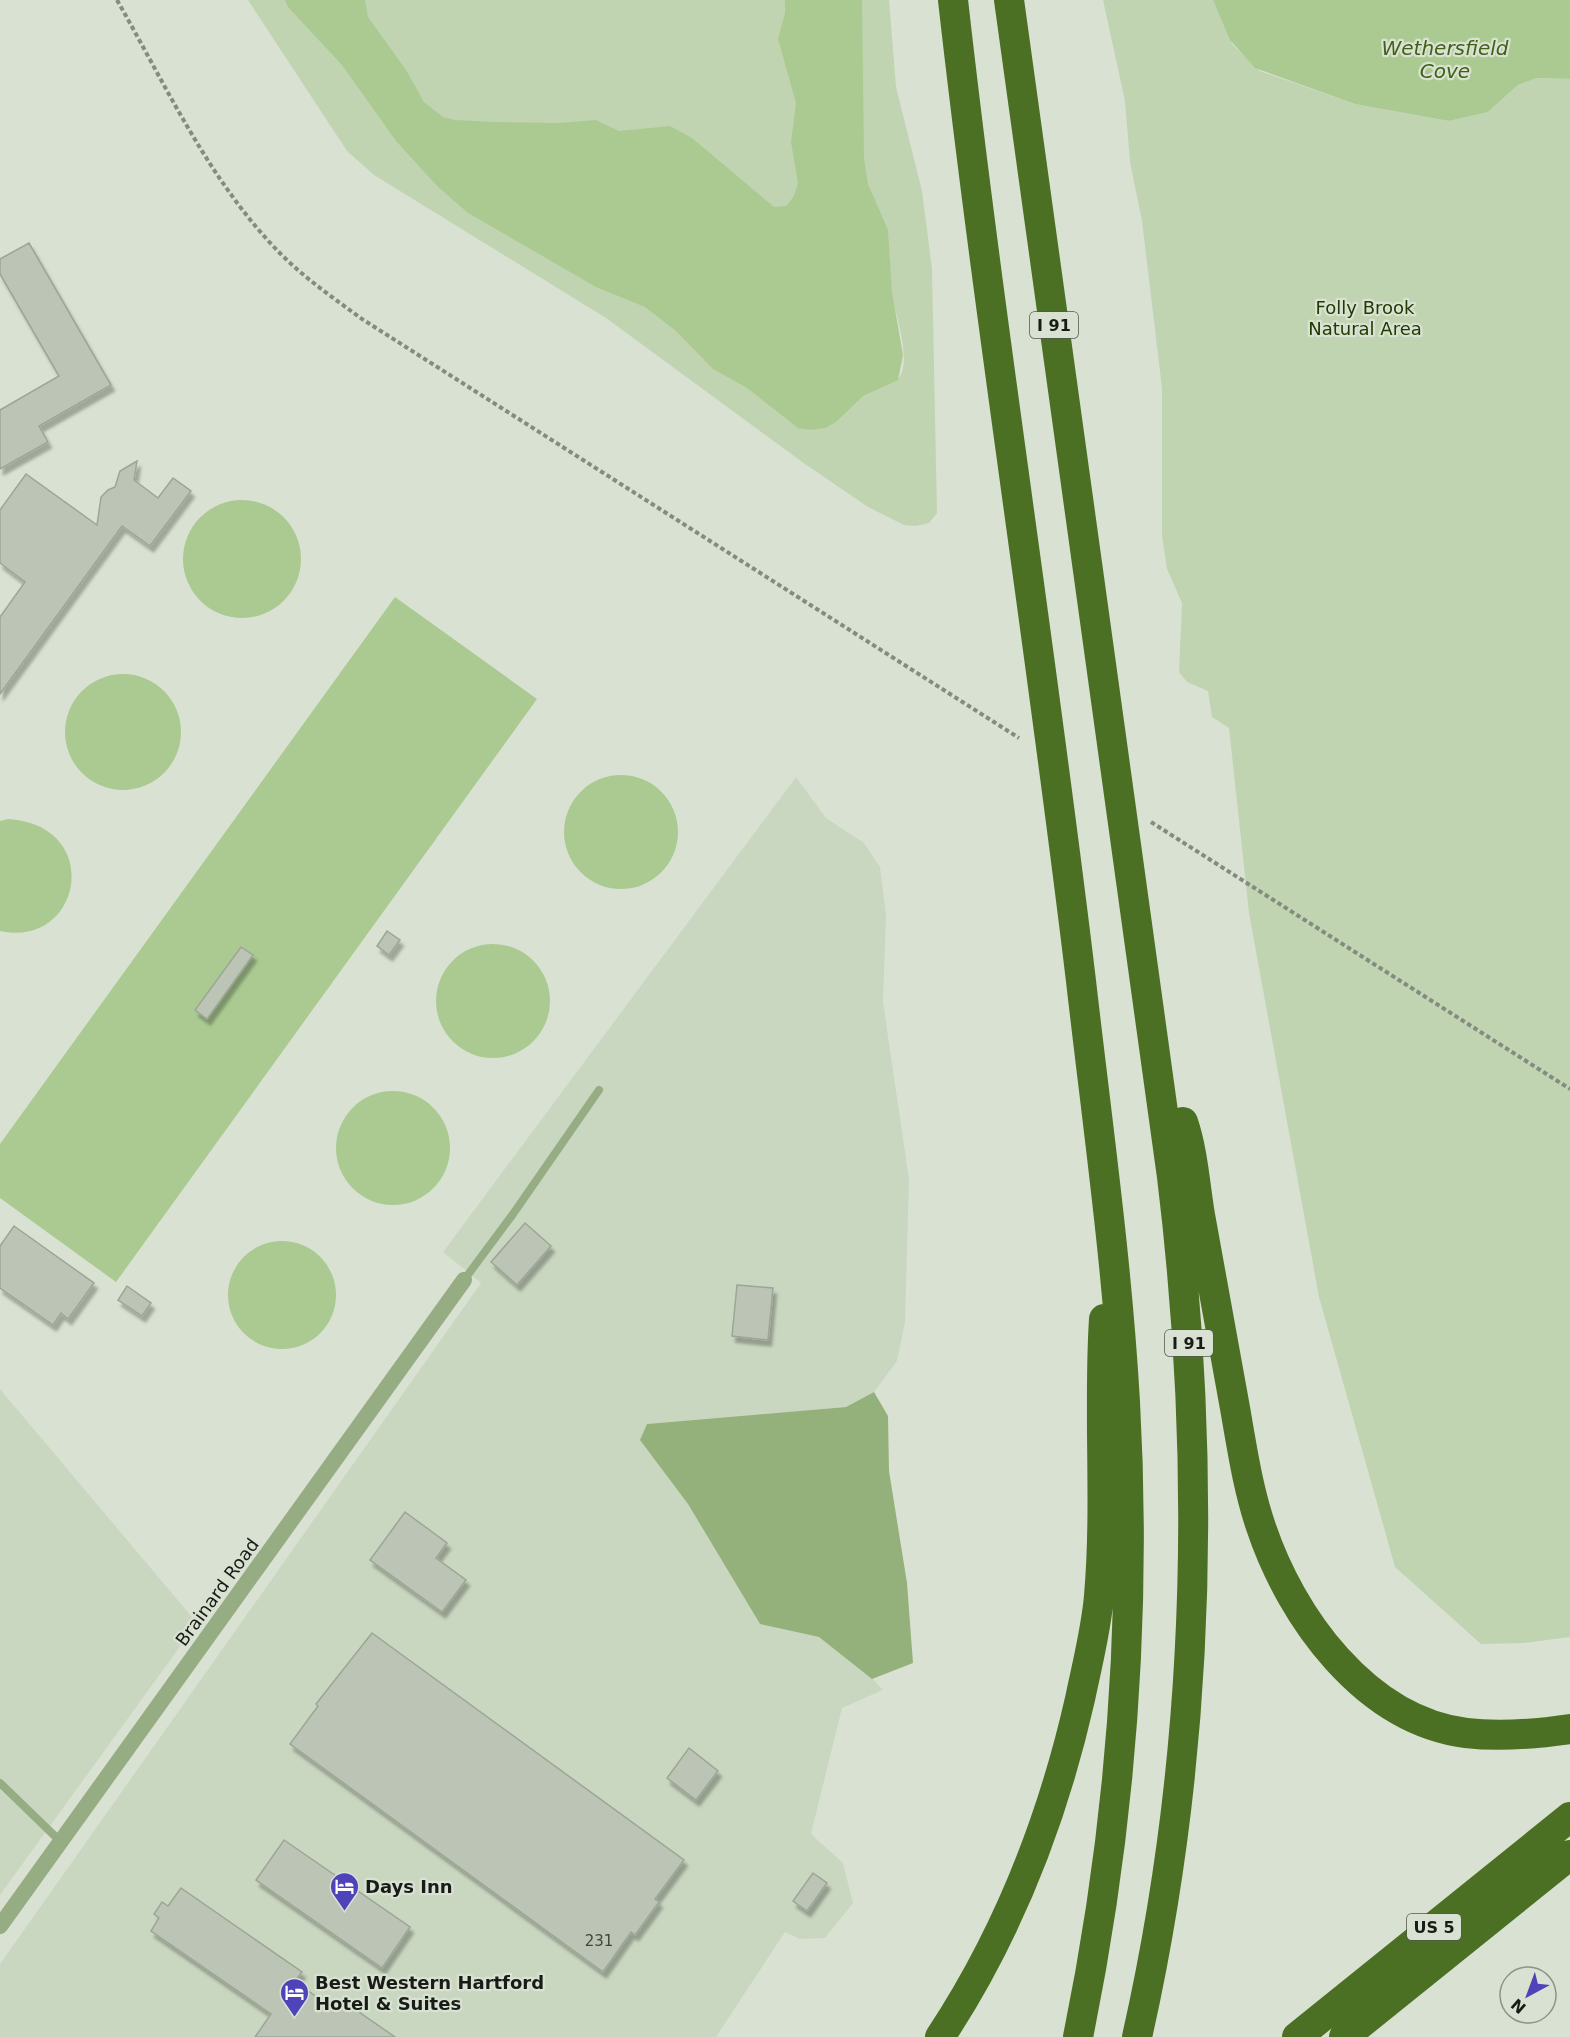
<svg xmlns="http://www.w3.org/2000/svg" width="1570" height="2037" viewBox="0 0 1570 2037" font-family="'DejaVu Sans',sans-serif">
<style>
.built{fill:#cad7c0}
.green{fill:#c1d4b1;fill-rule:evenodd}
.forest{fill:#94b17b}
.water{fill:#abca92}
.building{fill:#bcc5b5;stroke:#9ca596;stroke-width:1.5;filter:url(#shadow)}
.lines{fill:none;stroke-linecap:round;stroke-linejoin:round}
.path{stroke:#848b7f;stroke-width:4;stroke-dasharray:4.5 3;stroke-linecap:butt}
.service{stroke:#96ad84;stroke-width:8}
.minor{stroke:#96ad84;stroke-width:16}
.motorway{stroke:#4b7023;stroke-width:30}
.labels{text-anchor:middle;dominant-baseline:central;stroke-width:4.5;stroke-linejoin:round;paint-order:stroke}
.number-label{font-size:15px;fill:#42463e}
.shield{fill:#d9e2d2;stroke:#53574e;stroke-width:1.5}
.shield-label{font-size:16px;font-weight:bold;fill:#191c16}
.park-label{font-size:18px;fill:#213b00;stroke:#d9e2d2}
.street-label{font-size:18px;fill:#191c16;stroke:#d9e2d2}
.poi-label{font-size:18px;font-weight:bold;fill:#191c16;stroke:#d9e2d2;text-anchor:start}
.water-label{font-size:20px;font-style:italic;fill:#3f6214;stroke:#d9e2d2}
</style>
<defs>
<filter id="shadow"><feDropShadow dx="3.5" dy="6" stdDeviation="1.5" flood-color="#0004"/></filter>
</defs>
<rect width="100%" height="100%" fill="#d9e2d2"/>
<path class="built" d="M796,777L826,818L864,843L880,867L886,915L883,1002L909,1179L905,1322L897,1361L874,1392L846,1407L647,1424L641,1440L688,1504L760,1624L819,1637L866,1672L883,1690L842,1708L811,1834L843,1863L853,1903L825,1938L800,1939L785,1932L716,2037H0V1964L481,1283L443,1252Z
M0,1389L197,1623L0,1895Z"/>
<path class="green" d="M248,0H854L861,31L862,0H889L896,87L922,191L932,269L937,513L929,523L916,526L904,525L868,507L805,464L606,318L374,175L347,151ZM888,230C889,250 889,271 891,291C894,311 915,366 896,381Z
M1103,0H1213L1233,45L1260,71L1355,104L1449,121L1488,112L1518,85L1537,78L1570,79V1637L1524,1643L1481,1644L1395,1567L1319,1297L1249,913L1229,728L1212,717L1208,691L1187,682L1179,672L1182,603L1167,569L1162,536V388L1142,221L1130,162L1125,101Z"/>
<path class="forest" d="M874,1392L888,1416L889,1471L907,1583L913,1663L872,1679L819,1637L760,1624L688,1504L640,1440L647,1424L846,1407Z"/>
<path class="water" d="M285,0H365L368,17L406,70L424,102L443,117L455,120L494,122L558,123L596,120L619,131L670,126L692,138L774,207L786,206L794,196L798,183L791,142L796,103L778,39L785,13V0H862L864,159L868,184L888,230L892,292L903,355L898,380L863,396L836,422L825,428L811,430L798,428L747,388L713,369L676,331L645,307L596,287L468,213L438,187L396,141L342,65L288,7Z
M1213,0H1570V79L1537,78L1518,85L1488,112L1449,121L1355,104L1255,68L1230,40Z
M183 559a59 59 0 1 1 118 0a59 59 0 1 1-118 0Z
M395,597L537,699L116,1282L0,1198V1144Z
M65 732a58 58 0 1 1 116 0a58 58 0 1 1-116 0Z
M564 832a57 57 0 1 1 114 0a57 57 0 1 1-114 0Z
M8,819C105,825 82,949 0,931V821Z
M436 1001a57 57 0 1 1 114 0a57 57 0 1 1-114 0Z
M336 1148a57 57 0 1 1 114 0a57 57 0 1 1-114 0Z
M228 1295a54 54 0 1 1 108 0a54 54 0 1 1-108 0Z"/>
<path class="building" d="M29,243L111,385L39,426L48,442L0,469V410L59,376L0,274V259Z
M137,461L134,480L158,498L173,478L191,491L150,546L122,526L0,694V617L25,582L0,563V510L26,474L97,525L101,497L108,490L115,487L120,471Z
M387,931L400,940L389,955L377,946Z
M241,947L253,955L207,1019L195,1010Z
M525,1223L551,1246L517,1285L491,1262Z
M14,1226L94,1283L68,1319L61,1313L53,1325L0,1288V1246Z
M737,1285L773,1288L768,1340L732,1336Z
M127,1286L151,1303L142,1316L118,1300Z
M405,1512L447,1543L436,1558L466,1580L442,1612L370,1560Z
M372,1633L684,1860L655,1899L659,1902L635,1935L631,1932L603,1972L290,1744L318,1706L316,1704Z
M689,1748L718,1771L696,1800L667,1778Z
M284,1840L410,1927L382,1968L256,1880Z
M813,1873L827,1883L807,1911L793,1901Z
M181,1888L302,1972L295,1981L336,2011L343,2001L395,2037H255L271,2014L151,1931L159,1918L154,1914L162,1902L168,1906Z"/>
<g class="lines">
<path class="path" d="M117,0C165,84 207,176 274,247C300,275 332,297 362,319L1019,738
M1151,822L1570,1089"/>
<path class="service" d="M464,1280L513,1214L599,1090
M0,1783L61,1842"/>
<path class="minor" d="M0,1926L464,1280"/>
<path class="motorway" d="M953,0C990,328 1042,654 1081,981C1097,1121 1117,1261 1125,1402C1137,1616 1121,1827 1078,2037
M1009,0L1172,1177C1207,1465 1201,1754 1137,2037
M1183,1122C1193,1151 1195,1185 1200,1215C1212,1280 1224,1344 1235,1408C1242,1448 1248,1489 1261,1527C1291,1617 1365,1720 1466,1733C1500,1737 1536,1734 1570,1729
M940,2037C1008,1934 1053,1818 1080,1699C1087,1665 1096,1631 1099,1596C1107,1503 1098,1411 1104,1319
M1297,2037L1570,1817
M1344,2037L1570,1855"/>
</g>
<defs>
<symbol id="hotel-pin" viewBox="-11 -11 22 30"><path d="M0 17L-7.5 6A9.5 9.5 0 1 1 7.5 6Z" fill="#4f43ba" stroke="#d9e2d2"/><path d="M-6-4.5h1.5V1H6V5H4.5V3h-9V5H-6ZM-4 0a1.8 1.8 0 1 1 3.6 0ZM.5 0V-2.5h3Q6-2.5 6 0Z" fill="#fff"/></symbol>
</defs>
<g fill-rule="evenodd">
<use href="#hotel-pin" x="328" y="1870" width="33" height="45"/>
<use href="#hotel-pin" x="278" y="1976" width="33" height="45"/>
</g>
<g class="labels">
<g class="number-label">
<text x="599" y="1941">231</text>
</g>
<g class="shield">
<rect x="1030" y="312" width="48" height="26" rx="4.5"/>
<rect x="1165" y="1330" width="48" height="26" rx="4.5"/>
<rect x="1407" y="1914" width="54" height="26" rx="4.5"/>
</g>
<g class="shield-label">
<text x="1054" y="325">I 91</text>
<text x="1189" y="1343">I 91</text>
<text x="1434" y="1927">US 5</text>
</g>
<g class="park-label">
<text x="1365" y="307">Folly Brook<tspan x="1365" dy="21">Natural Area</tspan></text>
</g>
<g class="street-label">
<text transform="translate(217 1592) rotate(-54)">Brainard Road</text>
</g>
<g class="poi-label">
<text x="365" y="1886">Days Inn</text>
<text x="315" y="1982">Best Western Hartford<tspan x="315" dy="21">Hotel &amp; Suites</tspan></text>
</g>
<g class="water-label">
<text x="1445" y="48">Wethersfield<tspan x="1445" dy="23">Cove</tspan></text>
</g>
</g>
<g transform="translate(1528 1995) rotate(221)"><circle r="28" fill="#d9e2d2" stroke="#8c9387" stroke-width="1.5"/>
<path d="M0-4.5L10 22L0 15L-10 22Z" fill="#4f43ba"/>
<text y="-9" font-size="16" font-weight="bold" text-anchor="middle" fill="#191c16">N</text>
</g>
</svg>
